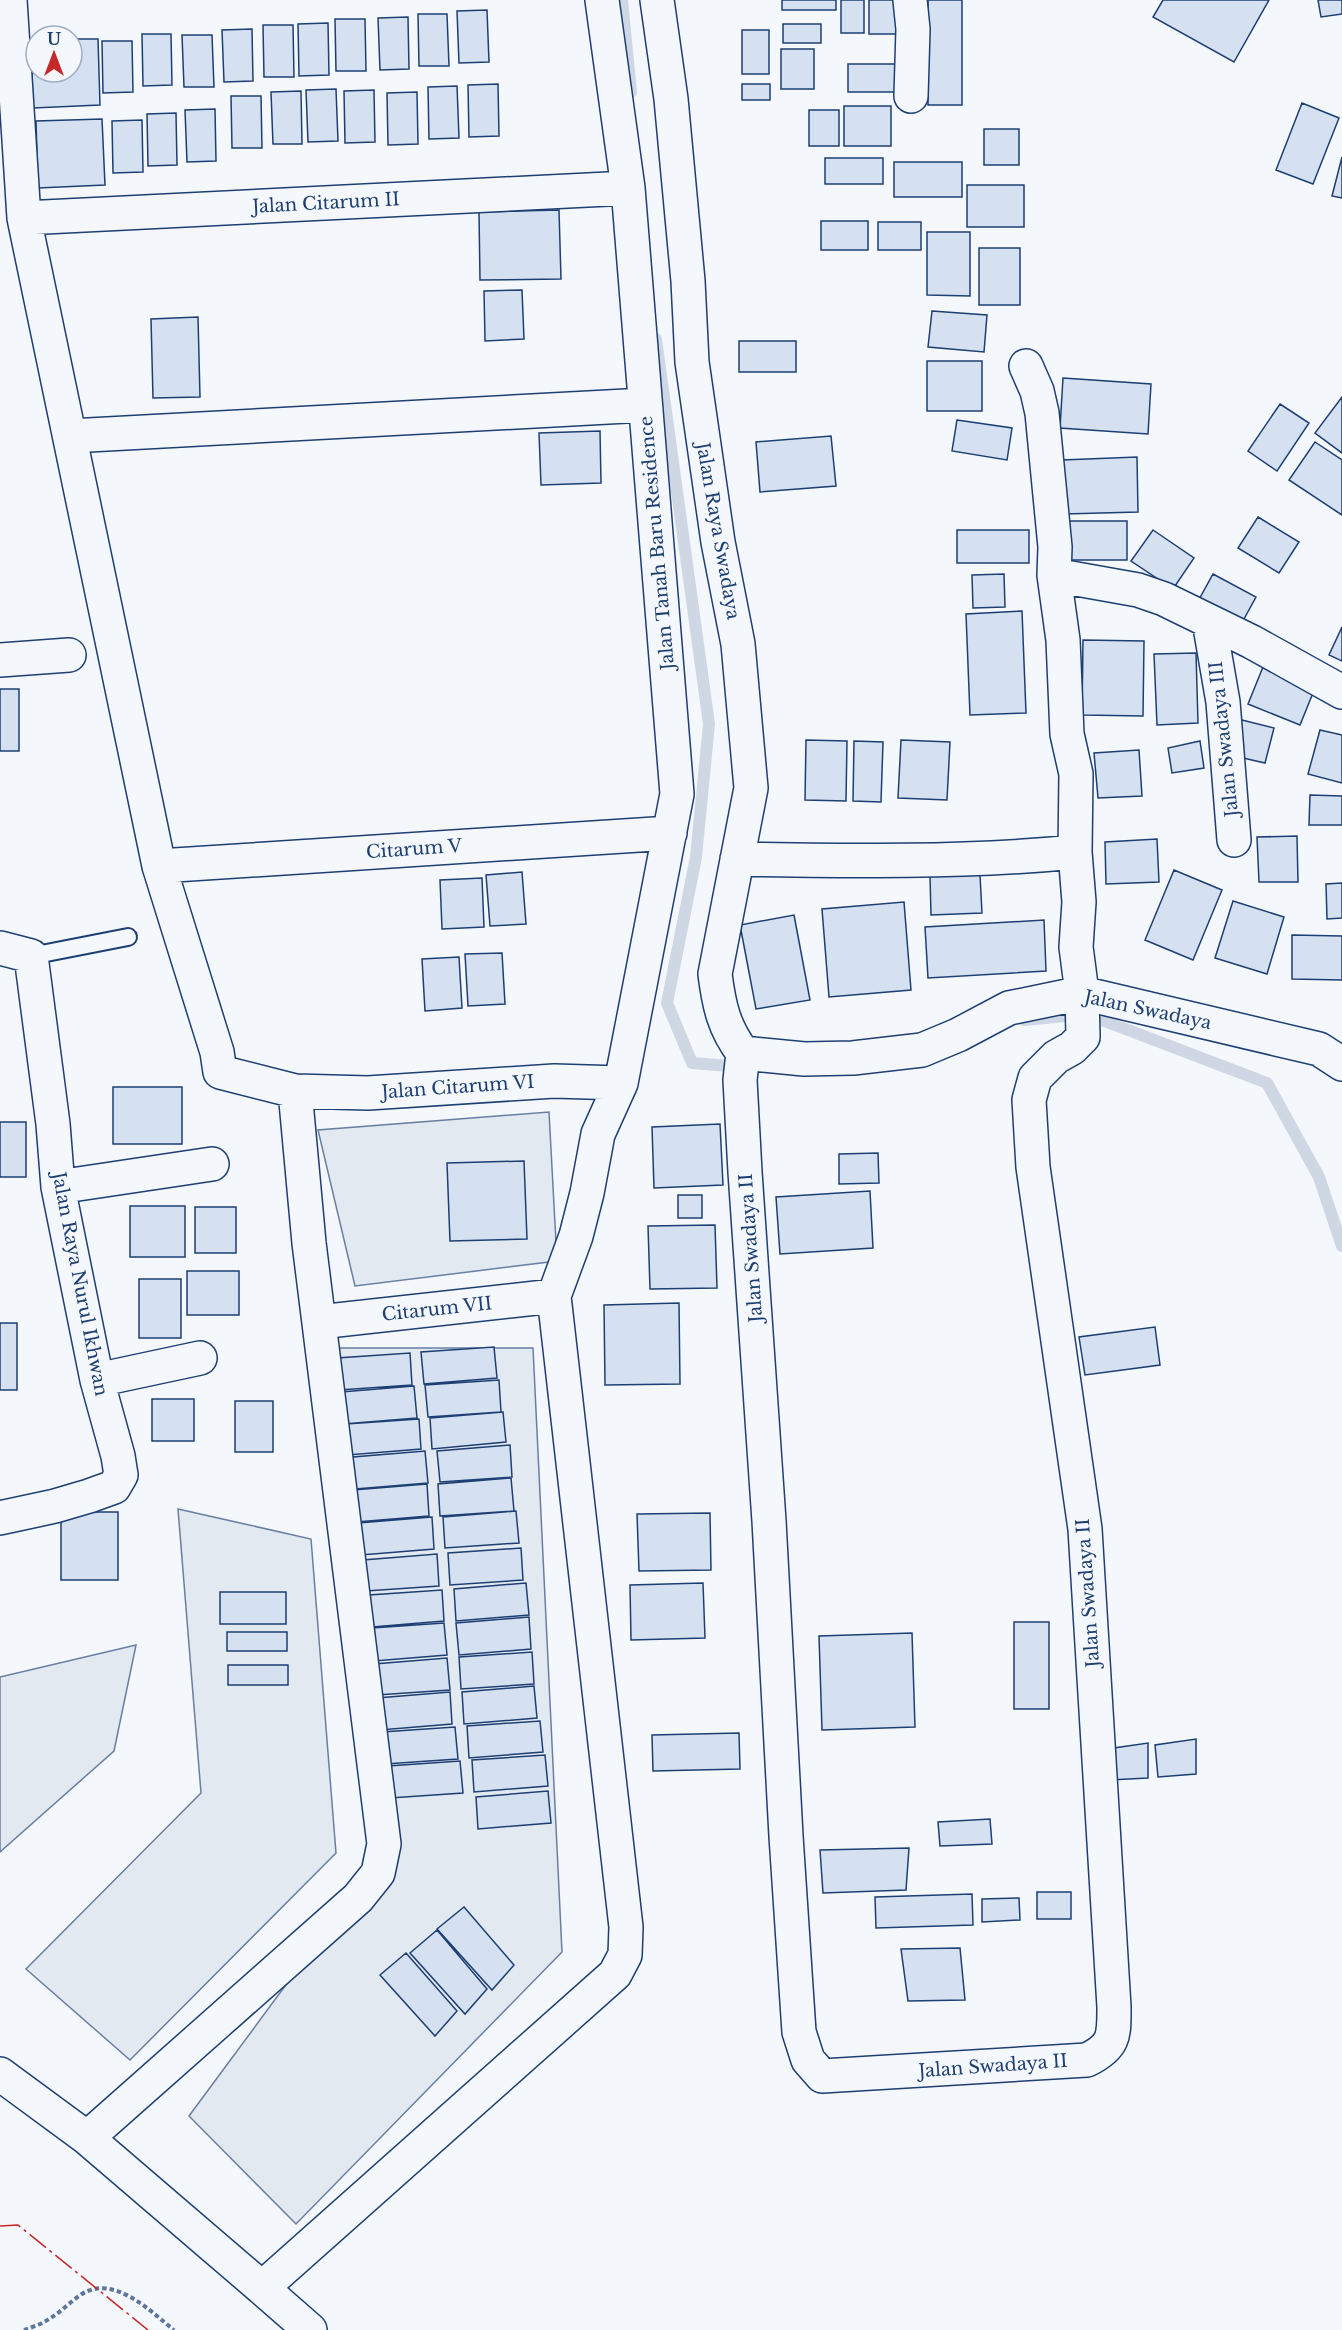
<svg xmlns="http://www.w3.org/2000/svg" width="1342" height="2330" viewBox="0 0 1342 2330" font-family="'Libre Baskerville',serif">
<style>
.green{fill:#e3e9f0;stroke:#687fa3;stroke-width:1.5}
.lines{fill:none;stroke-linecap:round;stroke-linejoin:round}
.stream{stroke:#cfd7e4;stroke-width:12}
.building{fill:#d5e0f0;stroke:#1d3f73;stroke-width:1.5}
.lane-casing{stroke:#1d3f73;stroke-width:20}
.street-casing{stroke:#1d3f73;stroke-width:36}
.path{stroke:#5e769c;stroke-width:4;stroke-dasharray:4.5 3;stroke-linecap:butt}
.lane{stroke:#f4f7fb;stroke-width:16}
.street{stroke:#f4f7fb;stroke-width:33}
.power{stroke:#c62828;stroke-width:1.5;stroke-dasharray:21 4.5 3 4.5;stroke-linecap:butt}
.labels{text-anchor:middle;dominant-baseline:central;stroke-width:4.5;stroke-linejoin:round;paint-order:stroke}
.street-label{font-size:18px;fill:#1d3f73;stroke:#f4f7fb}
</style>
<rect width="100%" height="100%" fill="#f4f7fb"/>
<path class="green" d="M549,1112L557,1261L355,1286L318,1130Z
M319,1348H533L562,1952L296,2224L189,2116L382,1855Z
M178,1509L311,1539L336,1853L130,2060L26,1969L201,1793Z
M136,1645L114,1751L0,1852V1677Z"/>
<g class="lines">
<path class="stream" d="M622,0L631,92
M656,339L709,724L696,857L667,1003L692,1063L742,1067
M1024,1020L1086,1014L1267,1083L1319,1177L1342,1246"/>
</g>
<path class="building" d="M782,0H836V10H782Z
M841,0H864V33H841Z
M869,0H904V34H869Z
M928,0H962V105H928Z
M1163,0H1269L1234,62L1153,17Z
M1318,0H1342V14L1321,17Z
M487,10L489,62L459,63L457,11Z
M418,14H447L449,66H419Z
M408,17L409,69L380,70L378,18Z
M335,19H365L366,71H336Z
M328,23L329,75L299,76L298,24Z
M783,24H821V43H783Z
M263,25H293L294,77H264Z
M252,29L253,81L224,82L222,30Z
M742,30H769V74H742Z
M142,34H171L172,85L143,86Z
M182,35H212L214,87H184Z
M72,39H98L100,105L33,108L31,41L36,40V72H72Z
M102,41H132L133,92L103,93Z
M781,49H814V89H781Z
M848,64H903V92H848Z
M498,84L499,136L469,137L468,85Z
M742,84H770V100H742Z
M457,86L459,138L429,139L428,87Z
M336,89L338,141L308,142L306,90Z
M374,90L375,142L345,143L344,91Z
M301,91L302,144H273L271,92Z
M417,92L418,144L388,145L387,93Z
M231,96H261L262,148H232Z
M1302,103L1339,118L1313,184L1276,170Z
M844,106H891V146H844Z
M215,109L216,161L187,162L185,110Z
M809,110H839V146H809Z
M176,113L177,165L148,166L147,114Z
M102,119L105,185L38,188L36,121Z
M142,120L143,172L113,173L112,121Z
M984,129H1019V165H984Z
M1342,157V198L1332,196Z
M825,158H883V184H825Z
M894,162H962V197H894Z
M967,185H1024V227H967Z
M559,210L561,279L480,280L479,212Z
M821,221H868V250H821Z
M878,222H921V250H878Z
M927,232H970V296L927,295Z
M979,248H1020V305H979Z
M522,290L524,339L485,341L484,291Z
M932,311L987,315L984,352L928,347Z
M198,317L200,397L153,398L151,319Z
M739,341H796V372H739Z
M927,361H982V411H927Z
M1063,378L1151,384L1148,434L1060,428Z
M1342,397V453L1315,433Z
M1280,404L1309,423L1277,471L1248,451Z
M957,420L1012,428L1007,460L952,451Z
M600,431L601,483L541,485L539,433Z
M831,436L836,486L760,492L756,442Z
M1315,442L1342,460V515L1289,480Z
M1137,457L1138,512L1064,514L1062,460Z
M1258,517L1299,542L1279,573L1238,548Z
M1067,521H1127V560H1067Z
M957,530H1029V563H957Z
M1153,530L1194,558L1173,589L1131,561Z
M1004,574L1005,607L973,608L972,575Z
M1213,574L1256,597L1239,628L1196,605Z
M1022,611L1026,713L970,715L966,614Z
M1342,627V661L1329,655Z
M1083,640L1144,641L1143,716L1082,715Z
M1196,653L1198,723L1157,725L1154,654Z
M1263,667L1315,688L1300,725L1248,704Z
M0,689H19V751H0Z
M1238,719L1274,728L1265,763L1230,755Z
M1320,730L1342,735V783L1308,774Z
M806,740L847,741L846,801L805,800Z
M901,740L950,742L947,800L898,798Z
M854,741L883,742L881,802L853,801Z
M1200,741L1204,768L1172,773L1168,748Z
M1139,750L1142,796L1098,798L1094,753Z
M1310,795L1342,796V825H1309Z
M1297,836L1298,882H1259L1257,837Z
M1157,839L1159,882L1106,884L1105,842Z
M1174,870L1222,890L1193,960L1145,940Z
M522,872L526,924L490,926L486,875Z
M980,875L982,913L931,915L930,876Z
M482,878L484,927L442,929L440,880Z
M1342,883V918L1327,919L1326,884Z
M1233,901L1284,917L1267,974L1215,958Z
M904,902L911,990L829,997L822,909Z
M794,915L810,1000L756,1009L740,925Z
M1044,920L1046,971L928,978L925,927Z
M1292,935L1342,936V980L1292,979Z
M502,953L505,1004L468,1006L465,954Z
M459,957L462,1008L425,1011L422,959Z
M113,1087H182V1144H113Z
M0,1122H26V1177H0Z
M720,1124L723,1185L654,1188L652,1127Z
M878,1153L879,1183L839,1184V1154Z
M524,1161L527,1239L450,1241L447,1163Z
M870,1191L873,1248L780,1254L776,1197Z
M678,1195H702V1218H678Z
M130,1206H185V1257H130Z
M195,1207H236V1253H195Z
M715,1225L717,1288L650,1289L648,1226Z
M187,1271H239V1315H187Z
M139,1279H181V1338H139Z
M679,1303L680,1384L605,1385L604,1305Z
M0,1323H17V1390H0Z
M1155,1327L1160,1365L1085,1375L1079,1337Z
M494,1347L497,1378L424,1384L421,1352Z
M410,1353L412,1385L339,1390L337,1358Z
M499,1380L501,1412L428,1417L425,1385Z
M414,1386L417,1418L343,1424L341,1392Z
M152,1399H194V1441H152Z
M235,1401H273V1452H235Z
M503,1412L506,1442L432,1449L430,1418Z
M419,1419L421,1449L348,1455L346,1424Z
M510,1445L512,1477L440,1482L437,1451Z
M425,1451L428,1483L355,1489L353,1457Z
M511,1478L514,1511L440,1516L438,1484Z
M427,1484L429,1516L356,1522L353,1490Z
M516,1511L519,1543L445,1548L443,1517Z
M61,1512H118V1580H61Z
M710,1513L711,1570L639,1571L637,1514Z
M432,1517L434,1549L361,1555L358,1523Z
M521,1548L523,1580L450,1585L448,1553Z
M437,1554L439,1586L366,1591L363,1560Z
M526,1583L529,1615L456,1621L454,1589Z
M703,1583L705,1638L631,1640L630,1585Z
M442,1590L444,1621L372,1627L369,1595Z
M220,1592H286V1624H220Z
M529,1617L531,1649L459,1655L456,1623Z
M1014,1622H1049V1709H1014Z
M444,1623L447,1655L374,1661L372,1628Z
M227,1632H287V1651H227Z
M912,1633L915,1727L822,1730L819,1636Z
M532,1652L534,1684L461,1689L459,1657Z
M447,1658L450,1690L377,1695L374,1664Z
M228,1665H288V1685H228Z
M534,1686L537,1718L464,1724L462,1692Z
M450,1692L452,1724L380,1730L377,1698Z
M540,1721L543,1752L469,1758L467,1726Z
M455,1727L458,1759L385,1764L382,1732Z
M739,1733L740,1769L653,1771L652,1735Z
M1196,1739V1774L1158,1777L1155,1745Z
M1148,1743V1778L1109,1780L1107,1749Z
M545,1755L548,1786L474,1792L472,1760Z
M460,1761L463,1793L390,1798L388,1766Z
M548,1791L551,1823L478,1829L476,1797Z
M990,1819L992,1844L940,1846L938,1822Z
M909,1848L906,1890L823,1893L820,1850Z
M1037,1892H1071V1919H1037Z
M972,1894L973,1925L876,1928L875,1897Z
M1019,1898L1020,1920L982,1922V1899Z
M464,1907L514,1965L492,1990L437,1929Z
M437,1930L487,1989L465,2014L410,1953Z
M960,1948L965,2000L908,2001L901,1949Z
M406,1953L457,2011L435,2036L380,1975Z"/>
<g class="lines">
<defs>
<path id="lane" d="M31,956L128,937"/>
<path id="street" d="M10,0L24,218L159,866L217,1052L220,1072L295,1091L368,1093L554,1081L621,1083
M657,0L671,99L688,281L692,362L718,542L738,644L751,788L715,974C719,1006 724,1028 743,1053
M910,0L913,29L911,96
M24,218L628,188
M70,436L645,405
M1054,575L1138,590L1164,599L1252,642L1342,692
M1209,621L1223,702L1234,840
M0,660L69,655
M737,859C850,861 962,863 1075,852
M159,866L670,833
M0,948L31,956L53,1124L58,1187L97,1380L118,1456L121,1475L114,1487L89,1496L55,1506L0,1518
M743,1053L740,1080L745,1172L769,1521L786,1836L799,2032L808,2060L822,2076L1087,2060C1115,2046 1114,2036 1114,2007L1085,1529L1033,1167L1029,1100L1035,1078L1056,1057L1072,1048L1083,1037L1082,993L1076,947L1079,902L1075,852L1076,774L1067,734L1063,640L1054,575L1055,547L1042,413L1037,391L1026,366
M743,1053L804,1059L853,1058L922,1050L958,1035L1009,1008L1082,993L1319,1049L1342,1064
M58,1187L212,1164
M319,1322L554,1296
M97,1380L200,1358
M0,2074L87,2138L262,2288L615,1974L625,1955L626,1927L554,1296L576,1236L587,1193L598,1134L621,1083L677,794L628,188L602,0
M87,2138L358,1898L378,1873L384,1844L309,1243L295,1091
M262,2288L310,2330"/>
</defs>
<use href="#lane" class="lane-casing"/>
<use href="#street" class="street-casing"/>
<path class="path" d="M24,2330C32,2327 42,2324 49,2319C61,2312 71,2301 82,2294C114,2274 150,2311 174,2330"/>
<use href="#lane" class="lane"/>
<use href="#street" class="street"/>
<path class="power" d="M0,2226L18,2225L148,2330"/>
</g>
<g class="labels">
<g class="street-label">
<text transform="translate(326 203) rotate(-3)">Jalan Citarum II</text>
<text transform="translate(718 531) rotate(80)">Jalan Raya Swadaya</text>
<text transform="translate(657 543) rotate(-95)">Jalan Tanah Baru Residence</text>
<text transform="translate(1224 739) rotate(-96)">Jalan Swadaya III</text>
<text transform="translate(414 849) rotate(-4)">Citarum V</text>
<text transform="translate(1148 1010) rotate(12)">Jalan Swadaya</text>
<text transform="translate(458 1087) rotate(-4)">Jalan Citarum VI</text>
<text transform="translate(751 1248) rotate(-94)">Jalan Swadaya II</text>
<text transform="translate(80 1284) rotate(79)">Jalan Raya Nurul Ikhwan</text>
<text transform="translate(437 1309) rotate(-6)">Citarum VII</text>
<text transform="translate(1088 1593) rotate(-94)">Jalan Swadaya II</text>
<text transform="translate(993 2066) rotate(-4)">Jalan Swadaya II</text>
</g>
</g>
<g transform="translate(54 54)"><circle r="28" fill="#f4f7fb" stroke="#9eadc5" stroke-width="1.5"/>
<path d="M0-4.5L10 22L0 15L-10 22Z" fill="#c62828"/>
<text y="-9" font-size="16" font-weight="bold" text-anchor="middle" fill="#1d3f73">U</text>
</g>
</svg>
